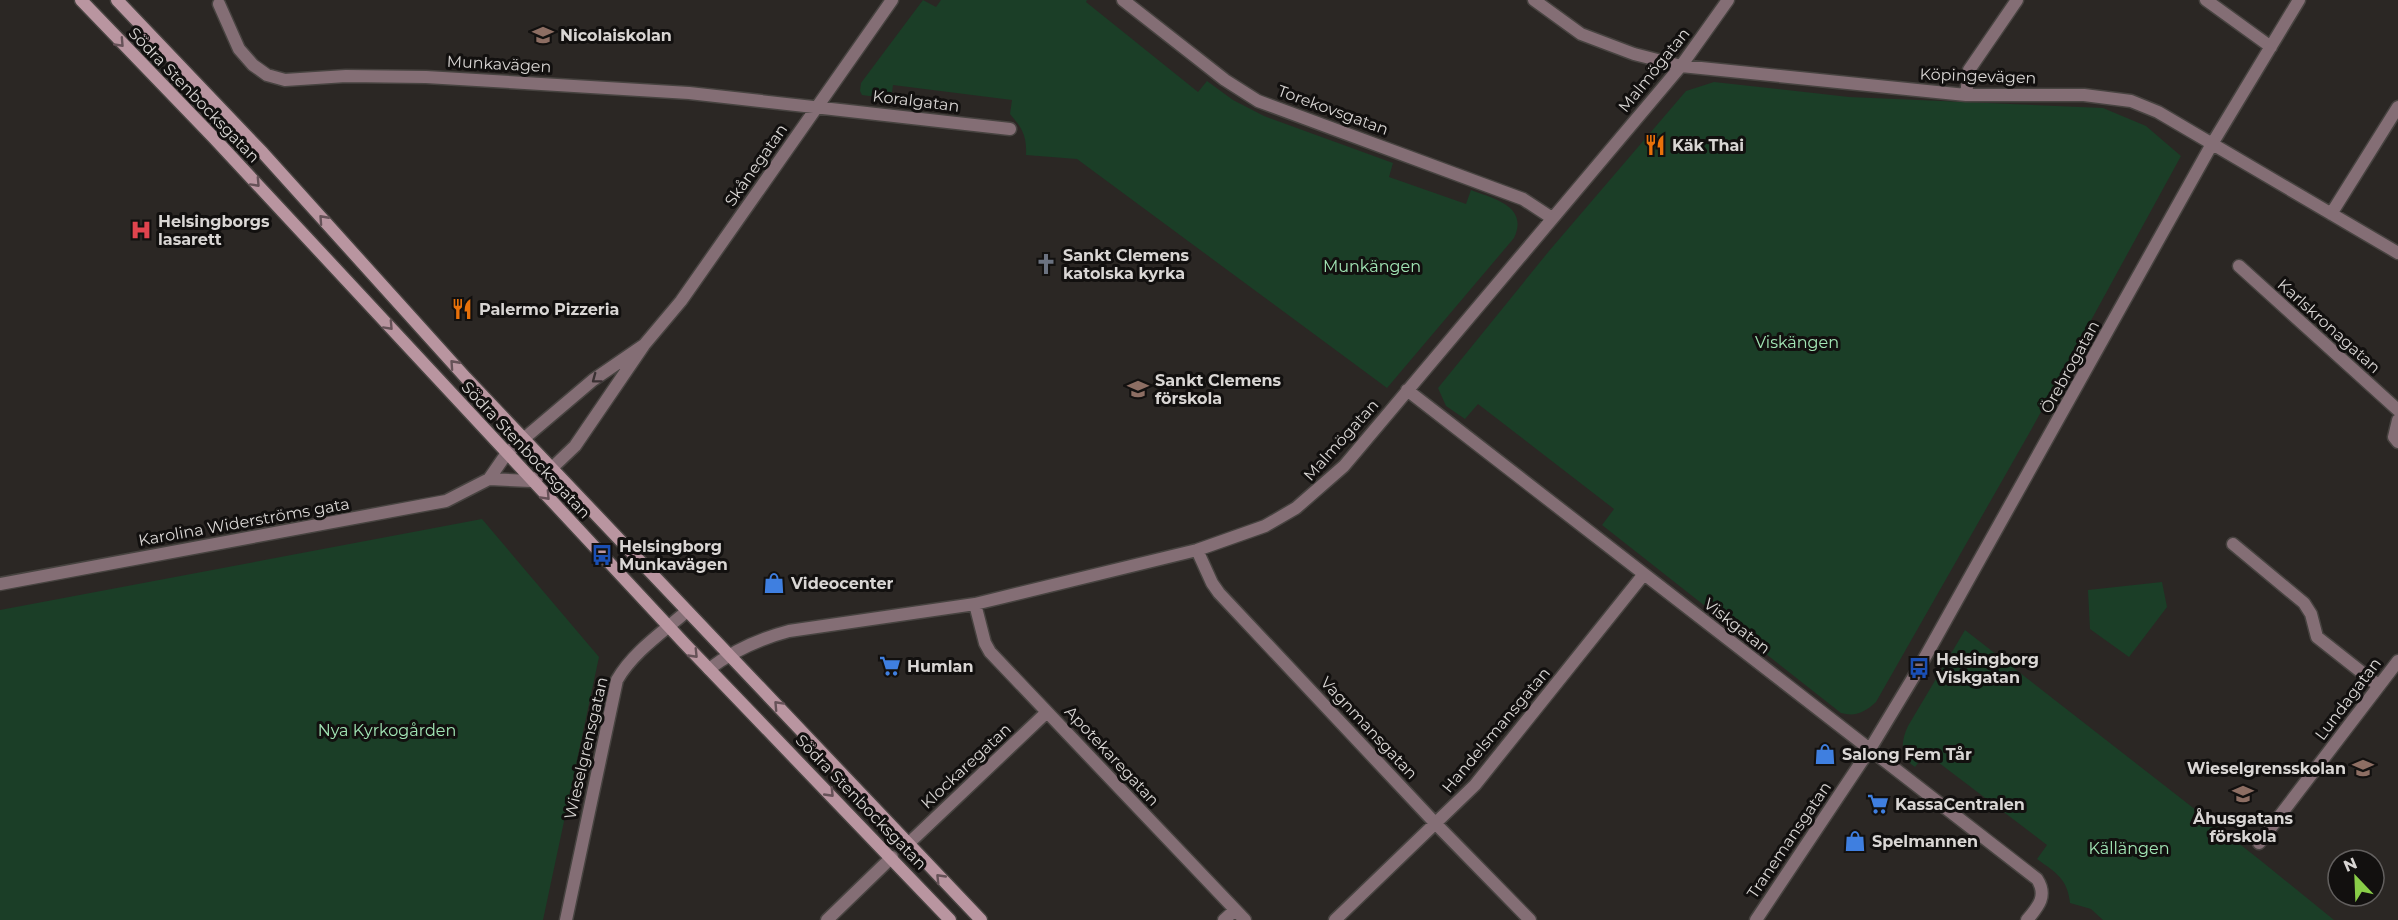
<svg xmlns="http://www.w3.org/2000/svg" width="2398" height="920" viewBox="0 0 2398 920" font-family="Montserrat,sans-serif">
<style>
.green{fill:#1b3e27}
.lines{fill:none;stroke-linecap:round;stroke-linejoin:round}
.minor-casing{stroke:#474340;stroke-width:15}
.secondary-casing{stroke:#474340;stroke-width:15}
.minor{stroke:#846e75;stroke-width:12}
.secondary{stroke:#b995a0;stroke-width:12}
.oneway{stroke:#665258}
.oneway2{stroke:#3a3133}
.labels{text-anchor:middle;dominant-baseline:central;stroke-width:6;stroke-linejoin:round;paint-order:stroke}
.poi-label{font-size:16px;font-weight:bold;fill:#d9d6d4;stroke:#12100f;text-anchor:start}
.street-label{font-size:16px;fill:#d9d6d4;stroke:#12100f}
.park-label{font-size:16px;fill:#a2e6b5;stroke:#12100f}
</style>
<rect width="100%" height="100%" fill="#2b2724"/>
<path class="green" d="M923,0L936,7L941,0H1087L1086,2L1198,92L1207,81L1233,100L1264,116L1393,163L1389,177L1466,204L1471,190C1494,199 1529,206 1514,238L1387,388L1077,159L1026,155C1027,136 1022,128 1010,114L1012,100L893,85L891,99L862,95L860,91L861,83Z
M1714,82L1849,97L2103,108L2146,126L2181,156L2031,430L1876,702C1865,712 1856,717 1841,713L1602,525L1614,509L1478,404L1465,419L1446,406L1438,388L1549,251L1686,91Z
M482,519L599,657L543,920H0V610Z
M2162,582L2167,607L2129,657L2090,629L2088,590Z
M1965,630L2260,860L2334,920H2103L2091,909L2070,903C2067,878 2056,873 2037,859L2047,845L1926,753L1915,767C1899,757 1901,741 1908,726Z"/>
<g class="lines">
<defs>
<path id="minor" d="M1123,0L1225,80L1258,101L1523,199L1552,218
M1534,0L1581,34L1634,54L1681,66L1966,95H2084L2131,101L2158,112L2398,253
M2206,0L2271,47
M219,4L239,49L253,65L267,75L285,80L346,76L426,77L689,93L1010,129
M1966,95L1969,70L2017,0
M2331,214L2398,107
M2239,266L2398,410
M1407,390L2037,879C2048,896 2038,907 2027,920
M2398,420L2394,437L2398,442
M489,479L531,481L552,468L575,446L644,345L681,301L892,0
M2233,544L2304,603L2311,614L2317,637L2379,686
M1197,550L1212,583L1219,593L1436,824L1530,920
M0,584L446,501L489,479L507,453L593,380L644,345
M975,604L985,643L990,652L1245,920
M709,669C734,650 759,639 789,631L975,604L1197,550L1265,526L1296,508L1344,466L1681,66L1728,0
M2259,843L2398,661
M908,844L1047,712
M566,920L617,680C633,652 663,632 687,611
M827,920L892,857
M1224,920L1235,910
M1335,920L1475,785L1644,574
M1756,920L1870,749L1919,668L2212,144L2299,0"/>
<path id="secondary" d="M81,0L214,138L685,644L950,920
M117,0L263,153L466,378L981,920"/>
</defs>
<use href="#minor" class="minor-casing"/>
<use href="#secondary" class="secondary-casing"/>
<use href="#minor" class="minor"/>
<use href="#secondary" class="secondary"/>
</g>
<defs><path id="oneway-chevron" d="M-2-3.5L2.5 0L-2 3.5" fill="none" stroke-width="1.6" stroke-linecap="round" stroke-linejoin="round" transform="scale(1.5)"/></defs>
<g class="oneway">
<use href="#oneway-chevron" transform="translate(120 43) rotate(47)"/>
<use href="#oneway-chevron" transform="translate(256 183) rotate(47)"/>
<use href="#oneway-chevron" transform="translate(323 219) rotate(-132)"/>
<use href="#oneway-chevron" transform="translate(389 326) rotate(47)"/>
<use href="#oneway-chevron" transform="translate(454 364) rotate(-132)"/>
<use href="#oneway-chevron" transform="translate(546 496) rotate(47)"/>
<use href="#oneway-chevron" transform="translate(694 654) rotate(46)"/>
<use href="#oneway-chevron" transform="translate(778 705) rotate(-133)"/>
<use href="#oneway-chevron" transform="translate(830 793) rotate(46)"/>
<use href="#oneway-chevron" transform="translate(940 878) rotate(-134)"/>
</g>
<use class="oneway2" href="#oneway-chevron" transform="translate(596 379) rotate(143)"/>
<defs>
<symbol id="school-bare" viewBox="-9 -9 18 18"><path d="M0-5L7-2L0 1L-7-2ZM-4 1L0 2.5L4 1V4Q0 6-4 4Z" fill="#8d6e63" stroke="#12100f" stroke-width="2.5" paint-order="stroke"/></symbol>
<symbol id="restaurant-bare" viewBox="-9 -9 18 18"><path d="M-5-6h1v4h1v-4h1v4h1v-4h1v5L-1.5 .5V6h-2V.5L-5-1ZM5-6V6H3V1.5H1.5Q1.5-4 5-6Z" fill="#e8710a" stroke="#12100f" stroke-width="2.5" paint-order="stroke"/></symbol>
<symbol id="hospital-bare" viewBox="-9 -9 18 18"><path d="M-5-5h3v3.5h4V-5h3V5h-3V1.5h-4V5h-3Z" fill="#e0444e" stroke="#12100f" stroke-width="2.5" paint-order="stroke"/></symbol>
<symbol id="church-bare" viewBox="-9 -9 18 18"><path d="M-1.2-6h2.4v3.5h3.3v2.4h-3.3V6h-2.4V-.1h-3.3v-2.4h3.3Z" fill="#6b7280" stroke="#12100f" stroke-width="2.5" paint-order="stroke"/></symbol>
<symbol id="bus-bare" viewBox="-9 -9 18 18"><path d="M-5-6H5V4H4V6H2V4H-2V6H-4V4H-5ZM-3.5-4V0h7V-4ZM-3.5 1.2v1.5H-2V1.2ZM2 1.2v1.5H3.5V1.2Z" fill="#1a4fb4" stroke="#12100f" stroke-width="2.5" paint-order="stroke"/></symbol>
<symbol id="shop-bare" viewBox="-9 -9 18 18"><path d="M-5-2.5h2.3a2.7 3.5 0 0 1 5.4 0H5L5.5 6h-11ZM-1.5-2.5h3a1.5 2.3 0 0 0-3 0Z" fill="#3f7fe0" stroke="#12100f" stroke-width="2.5" paint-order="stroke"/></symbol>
<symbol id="supermarket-bare" viewBox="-9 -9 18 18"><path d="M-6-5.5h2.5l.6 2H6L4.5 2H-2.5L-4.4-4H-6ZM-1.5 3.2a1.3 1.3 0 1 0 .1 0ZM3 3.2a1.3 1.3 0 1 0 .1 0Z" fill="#3f7fe0" stroke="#12100f" stroke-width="2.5" paint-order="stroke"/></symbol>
</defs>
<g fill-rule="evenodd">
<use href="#school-bare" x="528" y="20" width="30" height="30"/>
<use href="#restaurant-bare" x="1640" y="130" width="30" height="30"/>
<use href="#hospital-bare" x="126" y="215" width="30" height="30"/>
<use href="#church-bare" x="1031" y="249" width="30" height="30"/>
<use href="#restaurant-bare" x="447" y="294" width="30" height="30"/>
<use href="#school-bare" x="1123" y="374" width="30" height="30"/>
<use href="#bus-bare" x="587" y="540" width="30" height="30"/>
<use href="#shop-bare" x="759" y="568" width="30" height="30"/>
<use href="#supermarket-bare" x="875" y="651" width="30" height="30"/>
<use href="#bus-bare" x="1904" y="653" width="30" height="30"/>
<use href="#shop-bare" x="1810" y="739" width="30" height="30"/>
<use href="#school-bare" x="2348" y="753" width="30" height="30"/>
<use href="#school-bare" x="2228" y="779" width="30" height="30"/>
<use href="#supermarket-bare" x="1863" y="789" width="30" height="30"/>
<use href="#shop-bare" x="1840" y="826" width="30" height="30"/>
</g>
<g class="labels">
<g class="poi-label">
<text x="560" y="35">Nicolaiskolan</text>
<text x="1672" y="145">Käk Thai</text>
<text x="158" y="221">Helsingborgs<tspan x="158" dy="18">lasarett</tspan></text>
<text x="1063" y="255">Sankt Clemens<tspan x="1063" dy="18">katolska kyrka</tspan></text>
<text x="479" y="309">Palermo Pizzeria</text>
<text x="1155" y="380">Sankt Clemens<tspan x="1155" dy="18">förskola</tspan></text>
<text x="619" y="546">Helsingborg<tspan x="619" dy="18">Munkavägen</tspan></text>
<text x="791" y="583">Videocenter</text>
<text x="1936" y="659">Helsingborg<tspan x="1936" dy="18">Viskgatan</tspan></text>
<text x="907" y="666">Humlan</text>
<text x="1842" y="754">Salong Fem Tår</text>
<text x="2346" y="768" text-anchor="end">Wieselgrensskolan</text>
<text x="1895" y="804">KassaCentralen</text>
<text x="2243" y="818" text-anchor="middle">Åhusgatans<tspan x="2243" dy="18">förskola</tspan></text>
<text x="1872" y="841">Spelmannen</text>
</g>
<g class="street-label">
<text transform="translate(499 64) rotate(3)">Munkavägen</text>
<text transform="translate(1654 70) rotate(-51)">Malmögatan</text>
<text transform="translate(1978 76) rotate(2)">Köpingevägen</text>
<text transform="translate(194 95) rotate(46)">Södra Stenbocksgatan</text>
<text transform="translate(916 101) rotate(7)">Koralgatan</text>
<text transform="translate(1333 110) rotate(20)">Torekovsgatan</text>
<text transform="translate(756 165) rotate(-55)">Skånegatan</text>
<text transform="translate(2329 326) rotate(42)">Karlskronagatan</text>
<text transform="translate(2070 367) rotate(-61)">Örebrogatan</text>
<text transform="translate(1341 440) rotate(-48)">Malmögatan</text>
<text transform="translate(526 450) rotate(47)">Södra Stenbocksgatan</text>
<text transform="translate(244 522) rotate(-10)">Karolina Widerströms gata</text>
<text transform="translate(1737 626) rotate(38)">Viskgatan</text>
<text transform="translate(2348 699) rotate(-53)">Lundagatan</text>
<text transform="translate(1369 728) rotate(47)">Vagnmansgatan</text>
<text transform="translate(1496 730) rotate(-50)">Handelsmansgatan</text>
<text transform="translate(586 748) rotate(-77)">Wieselgrensgatan</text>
<text transform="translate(1112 756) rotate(47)">Apotekaregatan</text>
<text transform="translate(966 766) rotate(-43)">Klockaregatan</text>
<text transform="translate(861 802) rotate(46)">Södra Stenbocksgatan</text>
<text transform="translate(1789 840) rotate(-56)">Tranemansgatan</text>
</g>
<g class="park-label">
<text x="1372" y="266">Munkängen</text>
<text x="1797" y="342">Viskängen</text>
<text x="387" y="730">Nya Kyrkogården</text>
<text x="2129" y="848">Källängen</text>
</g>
</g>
<g transform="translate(2356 878) rotate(337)"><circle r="28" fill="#12100f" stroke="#625f5e" stroke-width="1.5"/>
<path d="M0-4.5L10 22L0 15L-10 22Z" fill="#89ce48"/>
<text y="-9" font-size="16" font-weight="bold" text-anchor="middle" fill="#d9d6d4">N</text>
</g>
</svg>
